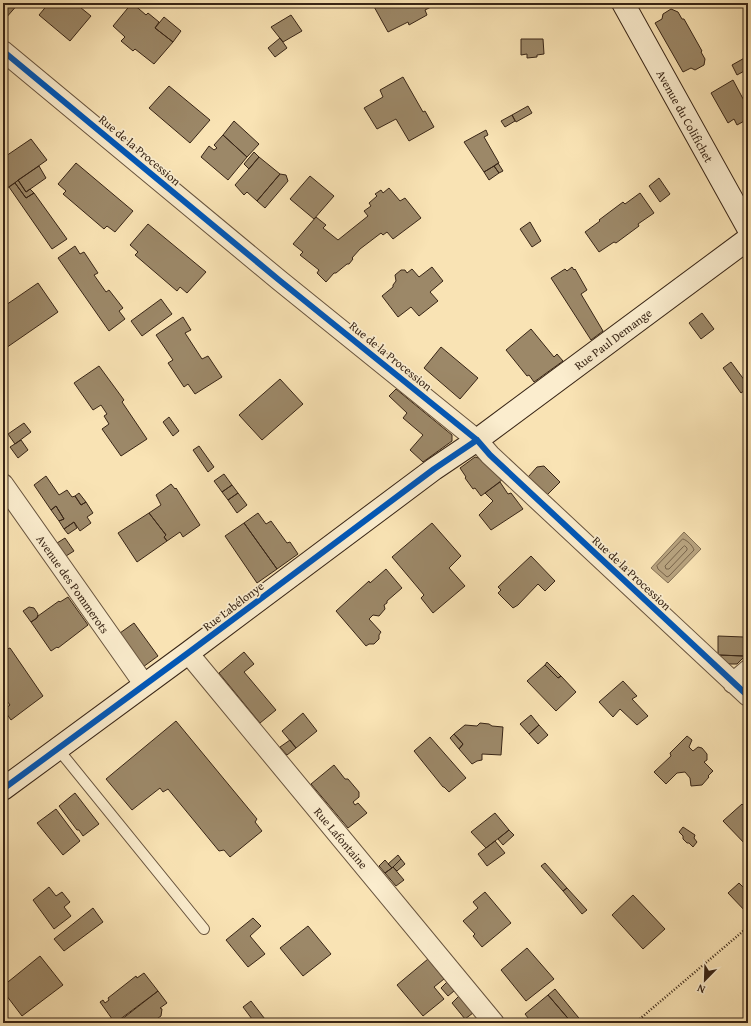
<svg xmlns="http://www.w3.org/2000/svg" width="751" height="1026" viewBox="0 0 751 1026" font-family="'Gentium Book Plus',serif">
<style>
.water{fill:#b7a27e;stroke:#847054}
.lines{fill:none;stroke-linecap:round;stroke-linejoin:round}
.shore{stroke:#78644a;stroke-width:1}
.building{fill:#9c8868;stroke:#382516}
.service-casing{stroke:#68543e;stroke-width:12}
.minor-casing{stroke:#68543e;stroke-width:22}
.secondary-casing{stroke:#382516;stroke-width:24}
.path{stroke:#382516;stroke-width:2.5;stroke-dasharray:1 2;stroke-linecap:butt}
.service{stroke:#fbedce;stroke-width:10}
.minor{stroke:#fbedce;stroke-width:20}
.secondary{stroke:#fbedce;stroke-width:22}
.cycleway-casing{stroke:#fbedce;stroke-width:8}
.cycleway{stroke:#0057b8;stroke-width:6}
.labels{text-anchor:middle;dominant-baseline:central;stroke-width:3.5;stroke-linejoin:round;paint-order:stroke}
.street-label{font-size:12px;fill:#382516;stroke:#fbedce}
</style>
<rect width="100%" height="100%" fill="#f9e3b4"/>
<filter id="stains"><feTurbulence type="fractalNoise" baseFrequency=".005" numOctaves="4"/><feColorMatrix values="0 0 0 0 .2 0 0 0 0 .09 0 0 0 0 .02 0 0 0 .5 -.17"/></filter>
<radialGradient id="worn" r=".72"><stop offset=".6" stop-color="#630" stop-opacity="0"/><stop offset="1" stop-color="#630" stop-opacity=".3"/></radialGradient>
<path class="water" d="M684,532L701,549L668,583L651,568Z"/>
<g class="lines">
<path class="shore" d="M683,539C687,540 693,546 694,550L669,576L667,577L658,569L657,566Z
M685,546L687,548V550L669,569H666L665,566L683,547Z"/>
</g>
<path class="building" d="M3,3H19L5,19L3,17Z
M49,3H75L91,16L70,41L39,15Z
M132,3L146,15L148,13L159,22L155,28L173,42L154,64L135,49L133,51L121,41L125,37L113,26Z
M372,3H439L425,10L427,15L409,25L408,22L388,32Z
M671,9L678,12L682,19H684L702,51L701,52L705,59L704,65L695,70L691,68L683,72L655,23L662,19L663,14Z
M291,15L302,31L283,42L271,27Z
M164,17L181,31L173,42L155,28Z
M280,38L287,48L275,57L268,48Z
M521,39H543L544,54L537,55V57L527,58V54L521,55Z
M748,56V69L737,75L732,65Z
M403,77L423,112L425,111L434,127L409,141L396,119L377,129L364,108L383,97L380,90Z
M733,80L748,108V119L737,125L734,119L728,123L711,93Z
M169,86L210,120L190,143L149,108Z
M528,106L532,113L516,122L512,115Z
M512,115L515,121L505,127L501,121Z
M234,121L259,144L247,157L223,135Z
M486,130L488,135L484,137L499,163L484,172L464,142Z
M223,135L247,157L228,180L201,157L209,146L214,150L217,148L214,145Z
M31,139L47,160L3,191V158Z
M254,152L259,157L249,169L244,164Z
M259,157L280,174L257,201L247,192L244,195L235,185Z
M76,163L133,211L115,232L107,226L104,229L63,194L66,191L58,184Z
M498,163L503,171L499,173L494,166Z
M39,166L46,178L26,192L18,180Z
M494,166L499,173L489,180L484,172Z
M280,174L286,175L288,181L265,208L257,201Z
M310,176L334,196L314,219L290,199Z
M659,178L670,194L660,202L649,186Z
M18,180L26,192L30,189L34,193L26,198L15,183Z
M15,183L26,198L34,193L67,239L52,249L9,187Z
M389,188L400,201L405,198L421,218L393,239L387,232L383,235L381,233L360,249L352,258L353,259L349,264H347L336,273H334L326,282L317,273L319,270L300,255L303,252L293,244L316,217L326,225L323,228L338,240L368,216L364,211L371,206L369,203L377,196L375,194L381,190L383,193Z
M640,193L654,213L638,224L639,226L616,243L614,242L599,252L585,232L600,221L599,220L623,202L625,204Z
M530,222L541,241L532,247L520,229Z
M148,224L206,272L187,293L180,287L177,291L135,255L138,252L130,245Z
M75,246L80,254L84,252L98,273L94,275L106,292L109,290L123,308L119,311L125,319L109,331L58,258Z
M432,267L443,281L430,292L438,301L419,316L411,307L398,317L382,296L393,287V285L396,281L395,275L401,270H405L407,273L412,269L419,277Z
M572,267L574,270L575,269L587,290L581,294L603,331L591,340L551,278L565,269L567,271Z
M38,283L58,312L3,350V307Z
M161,299L172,314L142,336L131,321Z
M702,313L714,329L701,339L689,323Z
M183,317L191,330L185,333L202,359L208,356L222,377L195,394L188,384L184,387L168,363L173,360L156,335Z
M531,329L554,357L557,354L563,361L534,382L529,375L527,376L506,350Z
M441,347L478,378L460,399L424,368Z
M731,362L748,385V388L741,393L723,368Z
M99,366L124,400L122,402L147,439L121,456L102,429L109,424L104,416L107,414L101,405L93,410L74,383Z
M280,379L303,404L262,440L239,415Z
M396,389L452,435V441L423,462L410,450L423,435L403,418L407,413L389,396Z
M169,417L179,431L173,436L163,422Z
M24,423L31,432L15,444L8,434Z
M21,440L28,450L18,458L10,447Z
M199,446L214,467L208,472L193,450Z
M475,457L479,458L502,480L481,496L475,488L473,489L465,478L466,477L460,468Z
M544,466L560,482L547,495L528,477L537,467Z
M224,474L232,485L222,492L214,481Z
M46,476L59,495L67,490L72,497L75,496L81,505L86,502L93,513L87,517L91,523L80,531L74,522L64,529L59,521L64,519L56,506L51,510L34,485Z
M500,482L508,494L511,493L523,509L491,530L479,515L493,501L485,493Z
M171,484L175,489L176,488L200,525L183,537L180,532L167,541L164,537L166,535L149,513L161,505L156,495Z
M232,485L238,493L228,500L222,492Z
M79,493L86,502L81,505L75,496Z
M238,493L247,505L237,513L228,500Z
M56,506L64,519L59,521L51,510Z
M149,513L166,535L164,537L167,541L137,562L118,533Z
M258,513L266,524L271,521L287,543L290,542L298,554L277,569L244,523Z
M74,522L77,528L68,534L64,529Z
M244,523L277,569L257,583L225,536Z
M432,523L461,556L449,568L465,586L433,613L421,598L424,595L392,557Z
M65,538L74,551L66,556L57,543Z
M531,556L555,581L545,591L538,584L518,605L513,608L498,593L501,590L498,587Z
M386,569L402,588L387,601V603L384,605L385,609L379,616L373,615L369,619L381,632L379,635V639L374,644H369L366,646L336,611L369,581L370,583Z
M68,597L88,625L58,648L57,647L51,651L31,622L37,618L38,616L59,601L60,602Z
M29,607L34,608L38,614L37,618L31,622L23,611Z
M134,623L158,656L143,667L120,633Z
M718,636L744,637V656L718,655Z
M3,643L7,649L10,648L43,696L11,720L4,710L10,705L7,701L3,704Z
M244,652L254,664L244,672L276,710L260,723L219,673Z
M718,655L744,656V657L737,664H726Z
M547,662L561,676L558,678L545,665Z
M545,665L558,678L561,676L576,692L556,711L527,681Z
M623,681L637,696L632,699L648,716L637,725L620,709L613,717L599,702Z
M303,713L317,731L296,748L282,731Z
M531,715L539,725L529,734L520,724Z
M176,721L257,819L255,822L262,831L230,857L224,850L219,851L168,789L163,792L160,788L132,810L106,779Z
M480,723L489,724L492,726L503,727L501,755L482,754V760L477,761L472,764L459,749L463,744L454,734L465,725L477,726Z
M539,725L548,735L538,744L529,734Z
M454,734L463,744L459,749L450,738Z
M687,736L692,740L689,747L693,751L698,747L702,748L707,754V760L704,762L713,771L708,776L709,777L702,785L691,786L690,778L685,772L677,773L666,784L654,772L671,756L670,753Z
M430,737L466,778L449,792L444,787H443L414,751Z
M290,740L296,748L287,755L280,747Z
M334,765L345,779H348L359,792V797L353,802L355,805L358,803L367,813L348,828L311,784Z
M75,793L99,824L83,836L79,830H77L59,806Z
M742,804L748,810V847L723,821Z
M56,809L80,841L63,855L37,823Z
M495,813L509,830L486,848L471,832Z
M683,827L695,835L694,838L697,842L693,847L689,843H687L683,839V836L679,832Z
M509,830L514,835L503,845L498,839Z
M495,841L505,853L487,866L478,854Z
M398,855L401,859L392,868L388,864Z
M401,859L405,864L397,871L393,867Z
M385,860L392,868L385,873L379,866Z
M545,863L567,888L563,891L541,866Z
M393,867L404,880L396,886L385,873Z
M739,883L748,892V914L728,893Z
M49,887L56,896L62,892L70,902L64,907L71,916L54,929L33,900Z
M567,888L587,910L582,914L563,891Z
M485,892L511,923L482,947L473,936L475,934L463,921L478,908L473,902Z
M633,895L665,929L643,949L612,915Z
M93,908L103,922L64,951L54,939Z
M253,918L261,926L250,936L265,954L248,967L226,940Z
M308,926L331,954L303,976L280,948Z
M527,948L554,979L526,1001L501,970Z
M40,956L63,985L22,1016L3,991V986Z
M428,959L444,979L434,987L444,999L423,1016L397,985Z
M144,973L158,991L115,1023L100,1002L103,1000L105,1003L109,1000L108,998L136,976L137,978Z
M447,982L454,991L448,996L441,988Z
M555,989L583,1023H572L548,995Z
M158,991L167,1003L160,1008L162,1009L161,1016L151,1023H117Z
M548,995L572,1023H532L525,1014Z
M459,996L473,1013L465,1019L452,1003Z
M251,1001L268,1023H255L243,1007Z"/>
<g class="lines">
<defs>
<path id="service" d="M58,749L204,929"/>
<path id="minor" d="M3,51L279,280L477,440L490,455L748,696
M3,484L144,684
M188,653L494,1023
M733,683L748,670"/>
<path id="secondary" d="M623,3L748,228
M3,789L188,653L434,469L477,440L748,239"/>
</defs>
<use href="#service" class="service-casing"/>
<use href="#minor" class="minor-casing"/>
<use href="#secondary" class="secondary-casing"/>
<path class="path" d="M635,1023L748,927"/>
<use href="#service" class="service"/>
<use href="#minor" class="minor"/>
<use href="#secondary" class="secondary"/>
<defs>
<path id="cycleway" d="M3,51L279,280L477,440L490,455L748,696
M3,789L188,653L434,469L477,440"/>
</defs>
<use href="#cycleway" class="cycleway-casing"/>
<use href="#cycleway" class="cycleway"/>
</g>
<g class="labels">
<g class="street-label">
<text transform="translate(685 116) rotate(61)">Avenue du Colifichet</text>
<text transform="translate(140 150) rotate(40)">Rue de la Procession</text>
<text transform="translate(613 339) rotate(-37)">Rue Paul Demange</text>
<text transform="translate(391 356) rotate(39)">Rue de la Procession</text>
<text transform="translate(632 573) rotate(43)">Rue de la Procession</text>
<text transform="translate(73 584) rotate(55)">Avenue des Pommerots</text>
<text transform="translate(233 606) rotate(-37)">Rue Labélonye</text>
<text transform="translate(341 838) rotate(50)">Rue Lafontaine</text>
</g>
</g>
<rect width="751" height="1026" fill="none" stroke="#f9e3b4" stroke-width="16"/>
<rect x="4" y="4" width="743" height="1018" fill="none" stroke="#382516" stroke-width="2"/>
<rect x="8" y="8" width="735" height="1010" fill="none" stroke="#382516"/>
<g transform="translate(705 980) rotate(203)" stroke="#fbedce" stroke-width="3" paint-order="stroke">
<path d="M0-3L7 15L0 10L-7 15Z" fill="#382516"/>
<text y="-6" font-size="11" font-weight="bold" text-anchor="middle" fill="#382516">N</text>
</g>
<rect width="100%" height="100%" filter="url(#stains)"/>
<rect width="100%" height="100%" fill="url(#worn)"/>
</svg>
